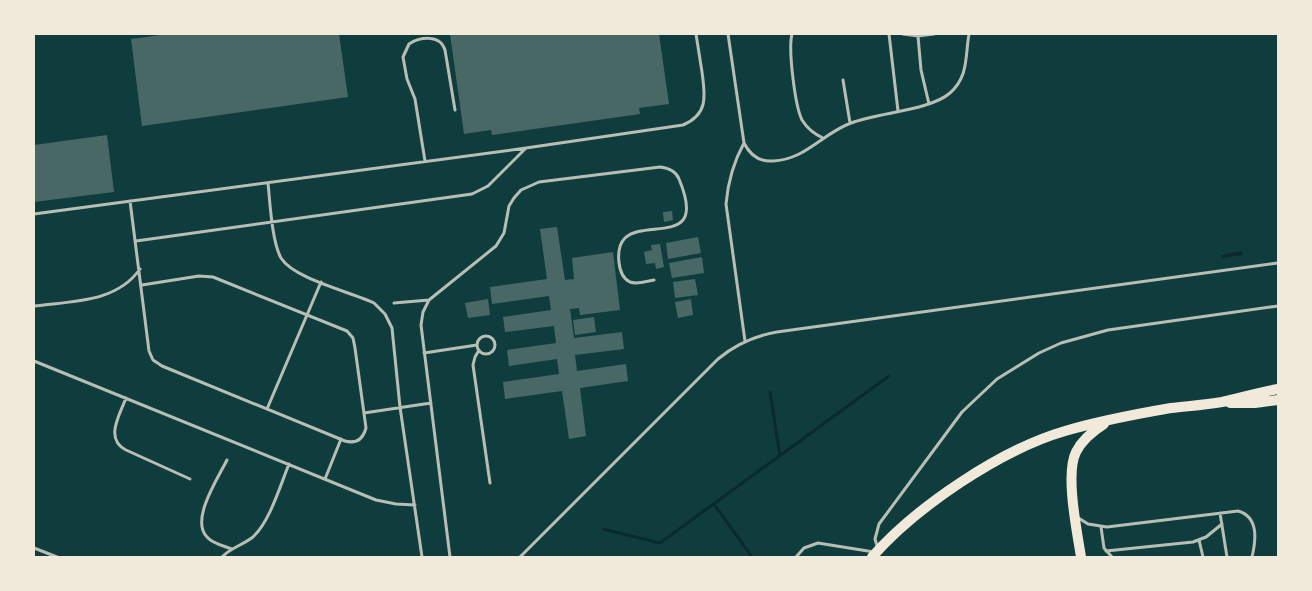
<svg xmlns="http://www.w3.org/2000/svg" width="1312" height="591" viewBox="0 0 1312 591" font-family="Jost,sans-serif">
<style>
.water{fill:#0a2a2b}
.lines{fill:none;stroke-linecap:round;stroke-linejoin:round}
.stream{stroke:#0a2a2b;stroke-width:3}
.building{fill:#486865}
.service{stroke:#b8beb3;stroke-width:3}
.primary{stroke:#f1e9da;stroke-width:10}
</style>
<rect width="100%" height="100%" fill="#0f3d3e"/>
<path class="water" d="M1242,251L1243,255L1222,258L1221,255Z"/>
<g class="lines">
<path class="stream" d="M770,392L780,456
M714,504L752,557
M603,529L660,543L889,376"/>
</g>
<path class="building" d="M168,34H339L348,97L142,126L131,39Z
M450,34H659L669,104L639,108L640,114L492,135L491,130L464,134Z
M107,135L114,192L34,202V145Z
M672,211L673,220L664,222L663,212Z
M557,227L565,280L574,279L572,258L613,252L620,310L580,315L579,308L570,309L574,338L622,332L624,349L575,355L577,371L626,364L628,381L580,388L586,436L569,439L562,391L505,399L503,382L559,374L557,359L509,366L507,350L556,343L554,326L505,332L503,317L551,310L549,296L492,304L490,287L547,279L540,229Z
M698,237L701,253L668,259L666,243Z
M660,244L664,267L656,269L655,263L646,264L644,252L652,250L651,245Z
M702,257L704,273L672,278L669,263Z
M695,279L698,295L675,298L673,282Z
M488,299L490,315L468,318L465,303Z
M691,299L693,315L678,318L675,302Z
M594,317L596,332L575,335L573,320Z"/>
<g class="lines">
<path class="service" d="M728,34L744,143C750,155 760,162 773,161C805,160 823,133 851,123C879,112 929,111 950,93C969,76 965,56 969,34
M792,34C788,49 795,106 802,120C807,128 814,134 823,138
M889,34L898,111
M903,34L918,36L934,34
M918,36L921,70L929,104
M843,80L850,123
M744,143C733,163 728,181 726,204L745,341
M425,161L415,99L407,79L403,57L409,44C420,37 440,34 445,50L455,110
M268,183C270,203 272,242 281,258C294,279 351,292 374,303L385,314L392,328L400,407L422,557
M130,201L149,351L153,360L162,366L345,441C356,444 363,439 366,428L355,348L353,338L347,331L213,277L199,276L142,285
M34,214L526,148L683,125C709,114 705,95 702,72C700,59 698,47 696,34
M136,241L472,194L488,186L525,149
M394,303L429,300
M34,306C72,301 116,303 140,269
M477 345a9 9 0 1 1 18 0a9 9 0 1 1-18 0Z
M479,350L475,357L473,365L490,483
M424,353L477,345
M34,361L376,500L396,504L415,505
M126,398C120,414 104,439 126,450L190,479
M267,409L321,282
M364,413L431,403
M227,460C218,478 190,520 207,537C213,544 224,546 232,549
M325,479L341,439
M1220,513L1227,557
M1077,517L1088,524L1107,527L1238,511C1259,517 1256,540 1252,557
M1101,527L1104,548L1112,557
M1199,540L1203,557
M34,548L57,557
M878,549L875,539L879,524L962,412L997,379L1039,353L1061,343L1108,330L1278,306
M1106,551L1193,542L1206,537L1222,524
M222,557C230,548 243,545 253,537C270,521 280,486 289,464
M450,557L421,325L423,312L429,300L496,246L504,233L509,206L514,198L521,190L539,182L660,167C669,168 676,171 679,179C708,248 646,218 625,238C615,248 617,276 630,282C637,285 647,281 654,280
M520,557L718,359C735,345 754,336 777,332L1278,263
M796,557L804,548L818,543L874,552"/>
<path class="primary" d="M1230,403H1255L1278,400
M872,557C916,507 1000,450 1065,431C1099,421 1136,414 1171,408C1188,406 1205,405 1222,402C1241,398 1259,392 1278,389
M1081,557C1077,531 1065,474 1076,452C1082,440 1093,431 1104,424"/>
</g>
<rect width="1312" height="591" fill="none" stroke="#f1e9da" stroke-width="70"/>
</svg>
